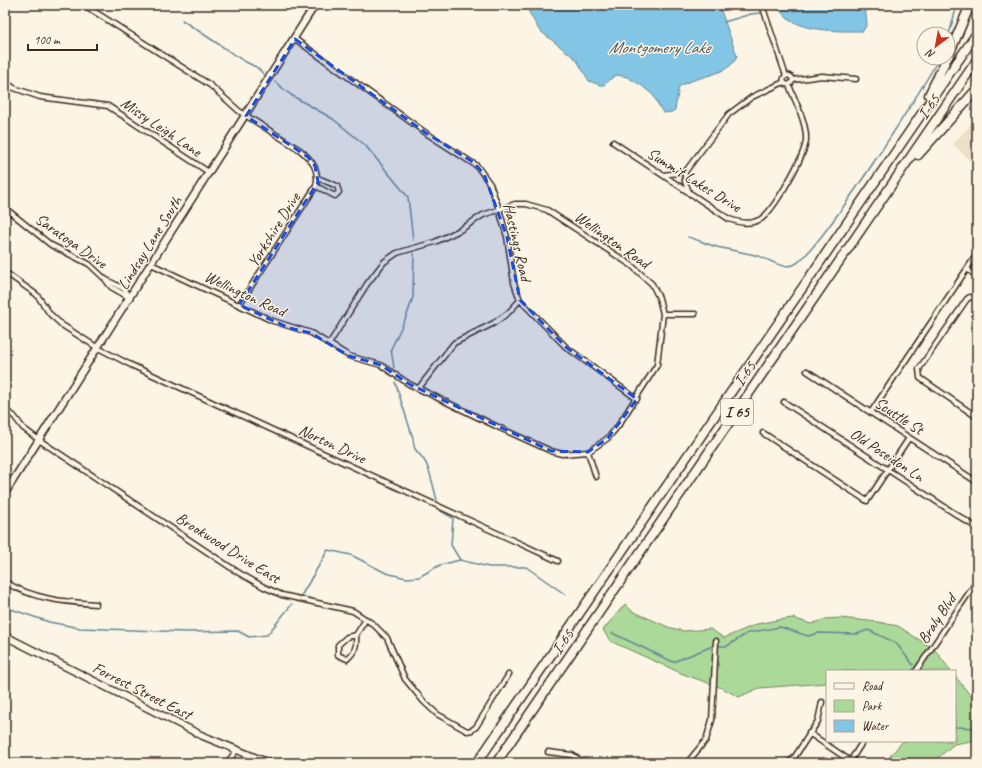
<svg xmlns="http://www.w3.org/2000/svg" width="982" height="768" viewBox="0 0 982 768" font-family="Caveat,sans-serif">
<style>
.built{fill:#eee0c7}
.green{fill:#abd999;stroke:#73825c}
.water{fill:#83c5e4;stroke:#668795}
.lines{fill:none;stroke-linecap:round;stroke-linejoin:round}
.stream{stroke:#668795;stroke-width:1.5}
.street-casing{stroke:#3b2a1e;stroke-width:7}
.secondary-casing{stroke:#3b2a1e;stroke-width:9}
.highway-casing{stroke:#3b2a1e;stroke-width:11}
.street{stroke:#fcf5e5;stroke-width:4}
.secondary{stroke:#fcf5e5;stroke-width:6}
.highway{stroke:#fcf5e5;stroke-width:8}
.marked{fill:#1d4ed8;fill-opacity:0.2;stroke:#1d4ed8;stroke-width:3;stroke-dasharray:8 5;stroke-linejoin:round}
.labels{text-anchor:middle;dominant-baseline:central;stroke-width:3;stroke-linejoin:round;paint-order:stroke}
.shield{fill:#fcf5e5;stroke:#75675a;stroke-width:1}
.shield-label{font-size:15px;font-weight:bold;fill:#3b2a1e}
.street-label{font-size:16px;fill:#3b2a1e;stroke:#fcf5e5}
.water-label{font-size:17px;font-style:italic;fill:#515859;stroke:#fcf5e5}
</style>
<rect width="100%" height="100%" fill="#fcf5e5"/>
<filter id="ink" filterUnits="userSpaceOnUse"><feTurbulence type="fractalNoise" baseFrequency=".025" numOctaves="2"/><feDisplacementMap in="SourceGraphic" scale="8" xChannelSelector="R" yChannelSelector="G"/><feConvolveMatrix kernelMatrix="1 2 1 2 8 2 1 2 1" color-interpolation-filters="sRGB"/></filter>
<g filter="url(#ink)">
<path class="built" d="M977,118V168L953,144Z"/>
<path class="green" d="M625,604L632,611L668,627L684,631L710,629L724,638L757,624L778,620L793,618L811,624L825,619L840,618L878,622L898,626L935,650L951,671H827V683L759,688L739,697L722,688L683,674L610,641L603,630Z
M955,676L977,704V740L954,744L932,763H884L903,741H955Z"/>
<path class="water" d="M525,5H719L737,56C731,76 693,76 679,87L675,110L672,112L663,113L653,95L641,85L627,77L617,75L613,77L604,85H600L589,81L576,59L539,30Z
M783,5H865L867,24L863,31C838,31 794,33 779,9Z"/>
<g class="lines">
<path class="stream" d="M864,11L881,5
M182,20L244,61L256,67L265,75
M724,22L751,14L761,13
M948,38L957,5
M275,82L291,95L333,119L365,145L408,197L413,240
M688,237C698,240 707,244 717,247C730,250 743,252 755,255C769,258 778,269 793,265C814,260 924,87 939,58
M394,368L391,349L407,315L413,297L414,253
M395,382L413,438C414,453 417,450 424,460C430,468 434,490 437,500
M439,510L453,518L451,545L460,560
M301,596L328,550L351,555L386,573L406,578L419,577L440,565L460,560L489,567H526L566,595
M5,607L49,622L80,628L185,632L238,631L249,637L267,635L292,604
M612,633L673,662L713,646
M718,646H727L748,633L780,627L808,636L819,633L857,634L868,630L896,643L913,665
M955,727L977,728"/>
<defs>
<path id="street" d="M84,5L210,85L239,111L300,150C312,160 320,170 316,186L239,305
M762,5L786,76
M295,39L426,133L477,166L490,184L499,209L507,237L514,283L520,300L566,347L637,399
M783.5 80a4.5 4.5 0 1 1 9 0a4.5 4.5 0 1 1-9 0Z
M793,80L822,76L856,79
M5,82L14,88L40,97L108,106L210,173
M613,142L729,219C740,223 750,225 761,219C774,210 805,156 806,140C807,123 795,101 789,85
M685,172V182L690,194
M663,175L685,172L729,114L752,97L784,82
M316,186L335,196L339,192L337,186L318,178
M5,208L51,245L89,264L105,279L111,287L130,298
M151,264L273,321L311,333L349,356L381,365L409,384L500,428L551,451L562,454L588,452L608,438L618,426L657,365L663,314L659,298L652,284L631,265L547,210L526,204H515L483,215L460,230L435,242L397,253L384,262L367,284L329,344
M967,269L977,276
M5,272L37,295L50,314L62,325L98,348L131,365L558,561
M105,279L124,289L130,298
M977,299L970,297L967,299L919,369L920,378L977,417
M663,314H695
M807,371L977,482
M418,389L454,343L494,323L508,313L520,300
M784,402L977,528
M6,411L14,416L23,428L39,440L239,573L264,587L282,595L353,611L373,624L387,638L405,679L424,702L437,714L467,731L472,730L476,727L509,674
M871,412L977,254
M763,433L867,501L909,438
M588,452L596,477
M5,582C33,599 64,602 96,604
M356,635C357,647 355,652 347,659L338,655V645L347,637L356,635L366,619
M916,671L977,581
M809,733L852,762
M548,752L572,755L584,763
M5,762L7,763
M227,763L236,751
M687,763L706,740L712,720L716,641
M788,763L794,758L818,721L822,702
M849,763L863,741"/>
<path id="secondary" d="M5,493L315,5
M5,636L203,736L269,763"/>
<path id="highway" d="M948,57L970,5
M929,95L947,58
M918,155L977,89
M477,763L977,33
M496,763L977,60"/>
</defs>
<use href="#street" class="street-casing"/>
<use href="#secondary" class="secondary-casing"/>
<use href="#highway" class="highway-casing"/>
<use href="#street" class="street"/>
<use href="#secondary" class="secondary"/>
<use href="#highway" class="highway"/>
</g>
</g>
<path class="marked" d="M295,39L426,133L473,162L484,174L507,237L520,300L566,347L637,399L608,438L588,452L551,451L409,384L381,365L349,356L311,333L289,328L239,305L318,182L315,166L308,157L246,116Z"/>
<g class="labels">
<rect class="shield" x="721" y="399" width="32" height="26" rx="3"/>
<g class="shield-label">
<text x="737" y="412">I 65</text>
</g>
<g class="street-label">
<text transform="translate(929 107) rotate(-56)">I-65</text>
<text transform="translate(161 127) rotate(34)">Missy Leigh Lane</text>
<text transform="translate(694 180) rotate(32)">Summit Lakes Drive</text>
<text transform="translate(274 230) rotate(-58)">Yorkshire Drive</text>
<text transform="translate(612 240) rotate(35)">Wellington Road</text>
<text transform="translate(71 241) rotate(35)">Saratoga Drive</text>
<text transform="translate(517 242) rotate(77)">Hastings Road</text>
<text transform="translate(150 243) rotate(-58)">Lindsay Lane South</text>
<text transform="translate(245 294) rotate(25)">Wellington Road</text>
<text transform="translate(745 374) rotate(-56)">I-65</text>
<text transform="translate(899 416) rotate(33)">Scuttle St</text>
<text transform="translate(332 444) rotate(25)">Norton Drive</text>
<text transform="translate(887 455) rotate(33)">Old Poseidon Ln</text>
<text transform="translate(228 548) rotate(32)">Brookwood Drive East</text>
<text transform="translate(937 619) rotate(-56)">Braly Blvd</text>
<text transform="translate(563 642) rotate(-56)">I-65</text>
<text transform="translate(142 691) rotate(27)">Forrest Street East</text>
</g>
<g class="water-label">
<text x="659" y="47">Montgomery Lake</text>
</g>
</g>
<rect width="982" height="768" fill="none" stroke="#fcf5e5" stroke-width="20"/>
<rect x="10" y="10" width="962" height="748" fill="none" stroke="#3b2a1e" stroke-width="1.5" filter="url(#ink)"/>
<rect x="826" y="670" width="130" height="72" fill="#fcf5e5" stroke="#afa495"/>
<rect x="834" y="683" width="20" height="6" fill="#fcf5e5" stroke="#afa495"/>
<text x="862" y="690" font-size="12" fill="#3b2a1e">Road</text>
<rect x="834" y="700" width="20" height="12" fill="#abd999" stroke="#afa495"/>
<text x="862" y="710" font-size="12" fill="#3b2a1e">Park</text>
<rect x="834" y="720" width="20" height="12" fill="#83c5e4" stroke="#afa495"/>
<text x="862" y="730" font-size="12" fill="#3b2a1e">Water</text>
<g transform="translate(936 46) rotate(212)"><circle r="19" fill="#fcf5e5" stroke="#afa495"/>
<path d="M0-3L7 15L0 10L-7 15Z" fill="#c8321e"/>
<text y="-6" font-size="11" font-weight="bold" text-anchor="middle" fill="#3b2a1e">N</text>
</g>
<path d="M28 44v6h69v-6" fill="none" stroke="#3b2a1e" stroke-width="2"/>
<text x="34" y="44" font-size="12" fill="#3b2a1e" stroke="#fcf5e5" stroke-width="3" paint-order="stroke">100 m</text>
</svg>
